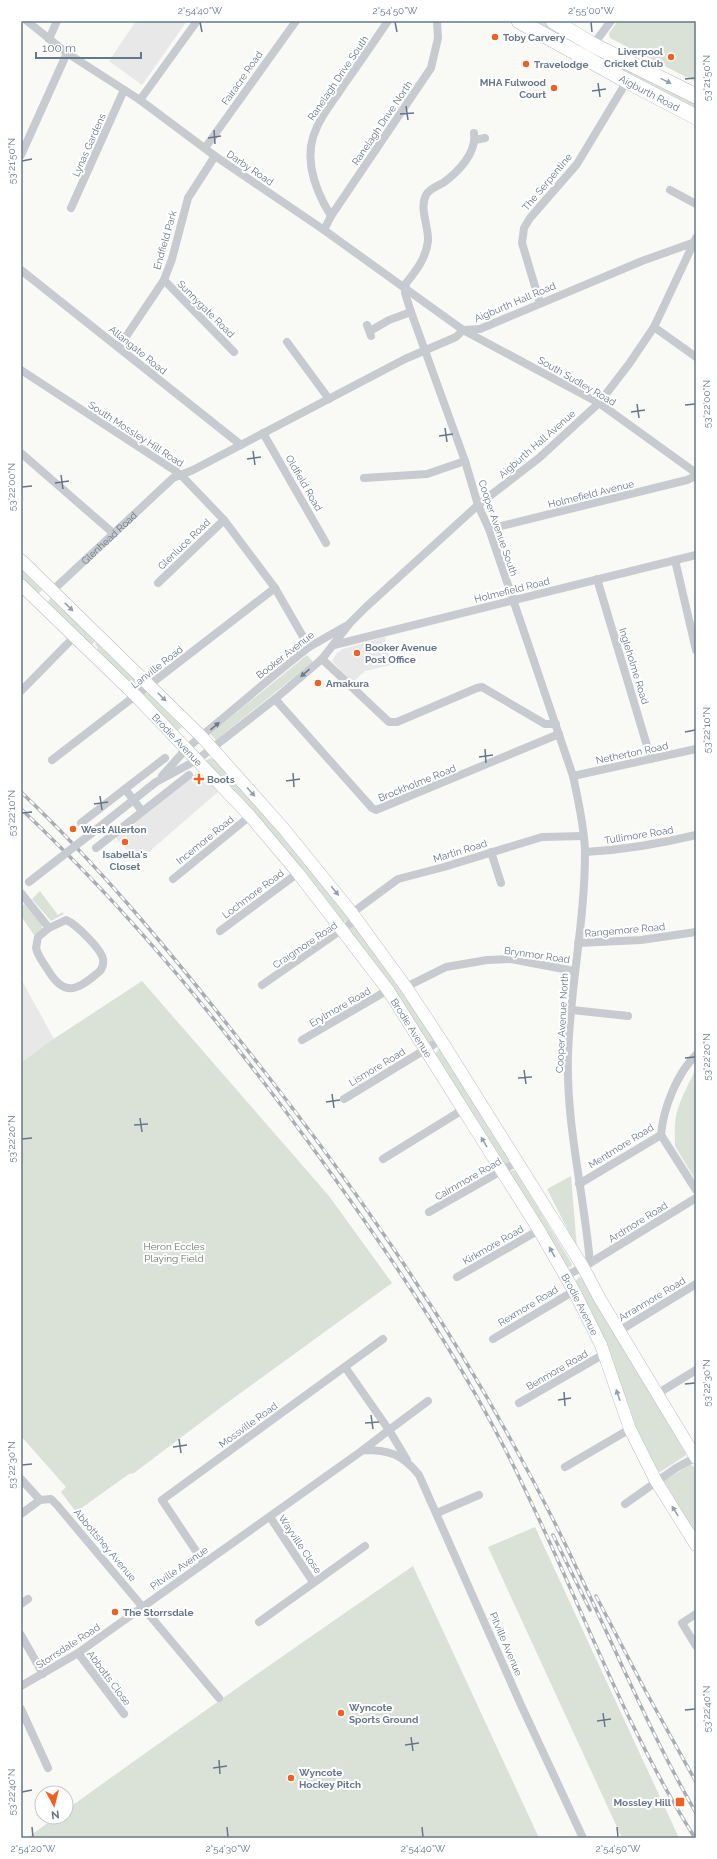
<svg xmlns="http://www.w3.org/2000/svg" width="717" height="1859" viewBox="0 0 717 1859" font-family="Raleway,sans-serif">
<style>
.built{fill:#e7e8e7}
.green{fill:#dae1d7}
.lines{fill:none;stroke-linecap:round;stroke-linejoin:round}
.secondary-casing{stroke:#b9bec3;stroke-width:13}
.highway-casing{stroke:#bbbec2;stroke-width:16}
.street{stroke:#c7cace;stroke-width:8}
.secondary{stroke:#fff;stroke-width:12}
.highway{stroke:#fff;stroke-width:15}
.rail-casing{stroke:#a9aeb5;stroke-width:3.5}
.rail{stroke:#fff;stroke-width:2;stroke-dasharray:6;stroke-linecap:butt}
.street-bridge{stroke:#c7cace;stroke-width:8}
.oneway{fill:#94a0ac}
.oneway2{fill:#6b7b8c}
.ticks{fill:none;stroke:#667789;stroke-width:1.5}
.poi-dot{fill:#ed6122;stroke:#fff;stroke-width:1.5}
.labels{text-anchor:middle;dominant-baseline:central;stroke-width:4;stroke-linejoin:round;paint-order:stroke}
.poi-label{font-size:10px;font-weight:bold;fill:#667789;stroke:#fff;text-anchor:start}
.street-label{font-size:10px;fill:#667789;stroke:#fff}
.park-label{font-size:10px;fill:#657a62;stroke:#fff}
.neatline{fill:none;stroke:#667789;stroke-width:1.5}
.ticks-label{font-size:10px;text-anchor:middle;fill:#667789}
</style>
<rect width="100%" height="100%" fill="#f9f9f6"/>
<path class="built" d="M136,21H187L142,85L109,61Z
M385,637L391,665L365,671L352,683L332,661L337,653L343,649Z
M199,771L218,792L137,862L115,837Z
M21,979L54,1039L21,1063Z"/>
<path class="green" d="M538,21H543L583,46L696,103V113L546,29Z
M618,21H696V82L610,38L609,33Z
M21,569L42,590L36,596L21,582Z
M51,598L95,641L89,648L45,605Z
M96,642L141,686V687L136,692L96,651L98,648L95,644Z
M307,655L313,662L216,740L210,734Z
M146,692L148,693L182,727L175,733L140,696Z
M210,758L215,760L309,864L350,918L349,921L343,922L338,916L204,762Z
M40,891L58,915L62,912L64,914L51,921L32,899Z
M25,904L42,925V929L34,935L21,916V906Z
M353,925L358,927L435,1039L429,1043L427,1042L350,931V928Z
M142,981L329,1196L392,1283L224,1405L134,1473L129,1474L76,1512L61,1492L66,1487L21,1436V1063L49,1042Z
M440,1047L510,1160L505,1166L435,1054Z
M696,1069V1181L675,1146C675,1135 674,1122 677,1112C681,1097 689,1083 696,1069Z
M512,1170L516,1171L572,1264L571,1267L567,1268L509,1173Z
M571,1176L577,1248L547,1189Z
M579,1277L583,1278L686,1454L685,1456L660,1472L658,1471L638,1433L603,1336L575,1282Z
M691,1464L696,1469V1534L664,1481Z
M535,1527L679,1838H622L488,1547Z
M413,1566L539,1838H27L56,1817H66V1810C181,1727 296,1646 413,1566Z"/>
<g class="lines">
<defs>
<g id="secondary">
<path d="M21,560L202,737L284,829L352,913L406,987L441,1040L583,1267L600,1299L696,1458"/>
<path id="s2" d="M21,585L136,696L250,816L298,873L388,990L539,1230L574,1291L601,1345L630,1429L656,1481L696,1545"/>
</g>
<g id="highway">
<path id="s3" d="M519,21L627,81L696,117"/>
<path d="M553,21L593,45L696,96"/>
</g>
</defs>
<use href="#secondary" class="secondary-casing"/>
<use href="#highway" class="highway-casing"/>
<g class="street">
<path d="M27,21L67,53L140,100L215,156L324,230L463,330L599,403L696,473"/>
<path d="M49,39L57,21"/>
<path d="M593,45L611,21"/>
<path d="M140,100L197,21"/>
<path d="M475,140L485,138"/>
<path d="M205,148L296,21"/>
<path d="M21,155L67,53"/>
<path d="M670,190L696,204"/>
<path d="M71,208L124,90"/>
<path d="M331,216C315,190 302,157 317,127C323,113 334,100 343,86C358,65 373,43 388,21"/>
<path d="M324,230L331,216L431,68L438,38L437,21"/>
<path d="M21,270L241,445"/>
<path d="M164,280L234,352"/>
<path d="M404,286C415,272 426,259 428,241C429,227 419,209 426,195C429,189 437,186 443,183C458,172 477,153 474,133"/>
<path d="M406,288L405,293L411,312L465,461L478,505L489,529L573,776C578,799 585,830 585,853C585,921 570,988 568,1055C566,1126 584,1193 590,1263L566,1276"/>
<path d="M540,303L522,243L524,228L530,218L577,164L627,81"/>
<path d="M367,325L371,336"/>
<path d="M654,327L696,357"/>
<path d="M464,330L480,329L642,261L695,242"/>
<path d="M370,331L389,320L411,312"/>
<path d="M287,342L329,399"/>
<path d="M119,347L164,280L172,259L188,198L215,156"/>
<path d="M21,370L180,474L224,520L275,588L309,647"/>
<path d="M263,433L326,543"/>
<path d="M21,453L113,533"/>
<path d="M364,478L427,474L465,461"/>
<path d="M489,529L687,480L696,476"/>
<path d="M675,560L696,650"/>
<path d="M597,579L651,759"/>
<path d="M158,583L224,520"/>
<path id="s1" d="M52,591L173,478L193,470L405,359L456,337L463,330"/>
<path d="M334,645L696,555"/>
<path d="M322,659L389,722H397L477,688L482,687L545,724H556"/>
<path d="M21,691L75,636"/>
<path d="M275,699L372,808L376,810L559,734"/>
<path d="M52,760L275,588"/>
<path d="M162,776L186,749L278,672L309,647L346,626"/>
<path d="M573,776L696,749"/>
<path d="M125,789L142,811"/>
<path d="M81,823L165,758"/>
<path d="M88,836L156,782L197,760L275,699L322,659L350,623L366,607L478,505L539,458L599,403L629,364L654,327L696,238"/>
<path d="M96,848L189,775"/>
<path d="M491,852L501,883"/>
<path d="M585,852C623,850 659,844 696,835"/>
<path d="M173,879L250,816"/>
<path d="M21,893L49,928"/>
<path d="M352,913L398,879L444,867L542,837L583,836"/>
<path d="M66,920C76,924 101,949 103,959C104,964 103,967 100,971C79,989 65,999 48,970C43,963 38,956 36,948L38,937L49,928Z"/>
<path d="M220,931L298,873"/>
<path d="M578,943L641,940L696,932"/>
<path d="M262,985L357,919"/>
<path d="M406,987L446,967L487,960L511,959L574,971"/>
<path d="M572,1010L628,1016"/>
<path d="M302,1040L388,990"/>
<path d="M344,1099L441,1040"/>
<path d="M661,1135L696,1190"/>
<path d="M383,1159L464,1109"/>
<path d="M579,1184L661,1135C663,1109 677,1073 696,1055"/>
<path d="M429,1212L517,1162"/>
<path d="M590,1263L696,1198"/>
<path d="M457,1277L539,1230"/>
<path d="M619,1331L696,1284"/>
<path d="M493,1339L574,1291"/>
<path d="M345,1367L389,1430L428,1401"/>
<path d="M657,1394L696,1370"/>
<path d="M519,1403L604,1354"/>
<path d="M363,1450L389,1430L407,1460"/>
<path d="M565,1467L630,1429"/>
<path d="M21,1479L40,1500L51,1499L57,1505L219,1698"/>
<path d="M625,1504L676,1468L696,1457"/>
<path d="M437,1513L479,1495"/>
<path d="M21,1514L40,1500"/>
<path d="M270,1517L313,1582"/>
<path d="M204,1563L162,1500L383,1339"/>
<path d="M21,1604L28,1599"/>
<path d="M696,1614L682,1623L696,1646"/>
<path d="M259,1622L365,1546"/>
<path d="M21,1635L43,1674"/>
<path d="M78,1653L124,1714"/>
<path d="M21,1686L78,1653L363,1450C390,1450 402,1454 419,1475L521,1705L583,1838"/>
<path d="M21,1709L48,1768"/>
</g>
<use href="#secondary" class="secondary"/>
<use href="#highway" class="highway"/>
<defs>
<path id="rail" d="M21,792C99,866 168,949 234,1033C337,1162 433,1297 512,1442C535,1483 557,1526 577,1569C616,1650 651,1735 696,1813
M21,809C133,914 230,1034 320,1158C387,1251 452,1346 504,1447C571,1576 617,1715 695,1838
M553,1535L590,1610
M596,1596L645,1690L696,1782"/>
</defs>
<use href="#rail" class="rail-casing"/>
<use href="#rail" class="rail"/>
<path class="street-bridge" d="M29,882L88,836"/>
</g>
<defs><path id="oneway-solid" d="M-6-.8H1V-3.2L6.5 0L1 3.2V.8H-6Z"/></defs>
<g class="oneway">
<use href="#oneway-solid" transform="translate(666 81) rotate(26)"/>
<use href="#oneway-solid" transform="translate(69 607) rotate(44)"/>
<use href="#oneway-solid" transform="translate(162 697) rotate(45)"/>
<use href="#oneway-solid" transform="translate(251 792) rotate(48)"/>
<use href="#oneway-solid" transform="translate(335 891) rotate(51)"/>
<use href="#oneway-solid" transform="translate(484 1142) rotate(-121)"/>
<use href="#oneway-solid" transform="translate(552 1252) rotate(-120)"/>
<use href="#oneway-solid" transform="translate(618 1395) rotate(-109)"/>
<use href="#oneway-solid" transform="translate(675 1511) rotate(-122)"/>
</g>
<g class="oneway2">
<use href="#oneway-solid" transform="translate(305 673) rotate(139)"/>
<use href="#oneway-solid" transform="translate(215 726) rotate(-40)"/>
</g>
<path class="ticks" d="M200,22L202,32M395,22L397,32M591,22L592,32M685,79L695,78M598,83L600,97M592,91L606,89M406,106L408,120M400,114L414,113M214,130L215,144M208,138L221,136M22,161L32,159M637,404L639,418M685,405L695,404M631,412L645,410M445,428L447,442M439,436L453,434M253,451L255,465M247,459L261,457M61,475L63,489M55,483L69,481M22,487L32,486M685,732L695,730M485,749L486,763M479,757L493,755M293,773L294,787M286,781L300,779M100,796L102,810M94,804L108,802M22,813L32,812M685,1058L695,1057M524,1070L526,1084M518,1078L532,1077M332,1094L334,1108M326,1102L340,1100M140,1118L142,1132M134,1125L148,1124M22,1139L32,1138M685,1384L695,1383M564,1392L565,1406M558,1400L571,1398M371,1415L373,1429M365,1423L379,1422M179,1439L181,1453M173,1447L187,1445M22,1465L32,1464M685,1710L695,1709M603,1713L605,1727M597,1721L611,1719M411,1737L413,1751M405,1745L419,1743M219,1760L220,1774M213,1768L227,1766M22,1792L32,1790M32,1827L33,1837M227,1827L228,1837M422,1827L423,1837M617,1827L618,1837"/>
<g class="poi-dot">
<circle cx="495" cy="37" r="4"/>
<circle cx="671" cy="57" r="4"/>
<circle cx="526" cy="64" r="4"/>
<circle cx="554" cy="88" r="4"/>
<circle cx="357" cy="653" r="4"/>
<circle cx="318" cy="683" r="4"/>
<path d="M197 773h4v4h4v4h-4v4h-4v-4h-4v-4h4z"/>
<circle cx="73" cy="829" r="4"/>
<circle cx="125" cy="842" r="4"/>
<circle cx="115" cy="1612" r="4"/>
<circle cx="341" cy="1713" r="4"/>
<circle cx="291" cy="1778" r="4"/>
<rect x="675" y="1797" width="10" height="10" rx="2"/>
</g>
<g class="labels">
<g class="poi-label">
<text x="503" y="37">Toby Carvery</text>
<text x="663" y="51" text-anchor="end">Liverpool<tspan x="663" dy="12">Cricket Club</tspan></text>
<text x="534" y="64">Travelodge</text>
<text x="546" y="82" text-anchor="end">MHA Fulwood<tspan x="546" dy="12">Court</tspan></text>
<text x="365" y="647">Booker Avenue<tspan x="365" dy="12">Post Office</tspan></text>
<text x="326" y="683">Amakura</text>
<text x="207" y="779">Boots</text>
<text x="81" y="829">West Allerton</text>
<text x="125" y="854" text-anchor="middle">Isabella's<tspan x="125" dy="12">Closet</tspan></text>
<text x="123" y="1612">The Storrsdale</text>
<text x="349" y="1707">Wyncote<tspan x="349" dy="12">Sports Ground</tspan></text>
<text x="299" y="1772">Wyncote<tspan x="299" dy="12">Hockey Pitch</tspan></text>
<text x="671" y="1802" text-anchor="end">Mossley Hill</text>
</g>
<g class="street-label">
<text transform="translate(242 78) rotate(-55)">Fairacre Road</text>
<text transform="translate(338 78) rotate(-56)">Ranelagh Drive South</text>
<text stroke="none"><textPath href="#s3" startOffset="149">Aigburth Road</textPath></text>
<text transform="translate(382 123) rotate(-56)">Ranelagh Drive North</text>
<text transform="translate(89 145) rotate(-66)">Lynas Gardens</text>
<text transform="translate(250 168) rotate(34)">Darby Road</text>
<text transform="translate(547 182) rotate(-50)">The Serpentine</text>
<text transform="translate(165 240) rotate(-74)">Endfield Park</text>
<text transform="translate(515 302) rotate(-23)">Aigburth Hall Road</text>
<text transform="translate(206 309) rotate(45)">Sunnygate Road</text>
<text transform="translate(138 350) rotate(39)">Allangate Road</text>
<text transform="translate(577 381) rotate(30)">South Sudley Road</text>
<text transform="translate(136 434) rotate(33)">South Mossley Hill Road</text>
<text transform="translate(537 444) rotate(-41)">Aigburth Hall Avenue</text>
<text transform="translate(304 483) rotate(60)">Oldfield Road</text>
<text transform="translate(591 494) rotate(-14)">Holmefield Avenue</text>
<text transform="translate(498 528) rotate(71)">Cooper Avenue South</text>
<text stroke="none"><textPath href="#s1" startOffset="78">Glenhead Road</textPath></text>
<text transform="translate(184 544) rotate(-44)">Glenluce Road</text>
<text transform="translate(512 590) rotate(-14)">Holmefield Road</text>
<text transform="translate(285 655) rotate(-38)">Booker Avenue</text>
<text transform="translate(634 666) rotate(73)">Ingleholme Road</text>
<text transform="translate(157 667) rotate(-38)">Lanville Road</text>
<text stroke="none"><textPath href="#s2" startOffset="220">Brodie Avenue</textPath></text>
<text transform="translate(632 753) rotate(-12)">Netherton Road</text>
<text transform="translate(417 783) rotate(-22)">Brockholme Road</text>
<text transform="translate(639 835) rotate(-9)">Tullimore Road</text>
<text transform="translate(205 840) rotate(-39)">Incemore Road</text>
<text transform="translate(460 851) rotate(-17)">Martin Road</text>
<text transform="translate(253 894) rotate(-37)">Lochmore Road</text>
<text transform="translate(625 930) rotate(-5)">Rangemore Road</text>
<text transform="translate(305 945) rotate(-34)">Craigmore Road</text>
<text transform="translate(537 955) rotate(8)">Brynmor Road</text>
<text transform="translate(340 1007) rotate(-30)">Erylmore Road</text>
<text transform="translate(562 1023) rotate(-87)">Cooper Avenue North</text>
<text stroke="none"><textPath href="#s2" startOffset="592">Brodie Avenue</textPath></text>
<text transform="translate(377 1067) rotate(-31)">Lismore Road</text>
<text transform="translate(621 1146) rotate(-32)">Mentmore Road</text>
<text transform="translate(468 1179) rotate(-30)">Cairnmore Road</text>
<text transform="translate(638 1222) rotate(-32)">Ardmore Road</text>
<text transform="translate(493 1245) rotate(-30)">Kirkmore Road</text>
<text transform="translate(652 1299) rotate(-31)">Arranmore Road</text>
<text stroke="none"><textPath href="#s2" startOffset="916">Brodie Avenue</textPath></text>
<text transform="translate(528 1306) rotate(-31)">Rexmore Road</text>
<text transform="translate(557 1370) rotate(-30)">Benmore Road</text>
<text transform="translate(248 1425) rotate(-36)">Mossville Road</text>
<text transform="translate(300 1544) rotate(56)">Wayville Close</text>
<text transform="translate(105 1545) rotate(50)">Abbottshey Avenue</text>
<text transform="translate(179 1568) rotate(-35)">Pitville Avenue</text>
<text transform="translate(506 1644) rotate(67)">Pitville Avenue</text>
<text transform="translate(68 1646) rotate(-33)">Storrsdale Road</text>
<text transform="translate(109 1678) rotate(53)">Abbotts Close</text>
</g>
<g class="park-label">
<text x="174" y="1246">Heron Eccles<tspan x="174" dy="12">Playing Field</tspan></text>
</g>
</g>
<rect width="717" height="1859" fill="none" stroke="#ffffff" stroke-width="44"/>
<g transform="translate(54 1805) rotate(173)"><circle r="19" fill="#ffffff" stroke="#c2c9d0"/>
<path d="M0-3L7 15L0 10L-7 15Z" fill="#ed6122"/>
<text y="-6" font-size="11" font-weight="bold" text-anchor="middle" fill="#667789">N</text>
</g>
<path d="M36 52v6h105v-6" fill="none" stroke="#667789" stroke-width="2"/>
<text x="42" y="52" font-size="12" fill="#667789" stroke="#ffffff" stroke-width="3" paint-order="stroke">100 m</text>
<rect x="22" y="22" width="673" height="1815" class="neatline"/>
<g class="ticks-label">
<text x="200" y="14">2°54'40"W</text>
<text x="395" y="14">2°54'50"W</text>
<text x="591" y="14">2°55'00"W</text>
<text transform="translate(706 78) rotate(-90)" y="4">53°21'50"N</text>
<text transform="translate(11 161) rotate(-90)" y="4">53°21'50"N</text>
<text transform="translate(706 404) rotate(-90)" y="4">53°22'00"N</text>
<text transform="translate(11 487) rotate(-90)" y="4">53°22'00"N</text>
<text transform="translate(706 730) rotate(-90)" y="4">53°22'10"N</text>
<text transform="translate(11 813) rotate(-90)" y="4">53°22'10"N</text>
<text transform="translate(706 1057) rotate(-90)" y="4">53°22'20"N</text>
<text transform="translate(11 1139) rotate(-90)" y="4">53°22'20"N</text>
<text transform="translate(706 1383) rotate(-90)" y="4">53°22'30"N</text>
<text transform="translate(11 1465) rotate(-90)" y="4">53°22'30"N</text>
<text transform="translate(706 1709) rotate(-90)" y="4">53°22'40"N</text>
<text transform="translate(11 1792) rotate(-90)" y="4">53°22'40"N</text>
<text x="33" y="1852">2°54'20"W</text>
<text x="228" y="1852">2°54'30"W</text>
<text x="423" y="1852">2°54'40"W</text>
<text x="618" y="1852">2°54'50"W</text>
</g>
</svg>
